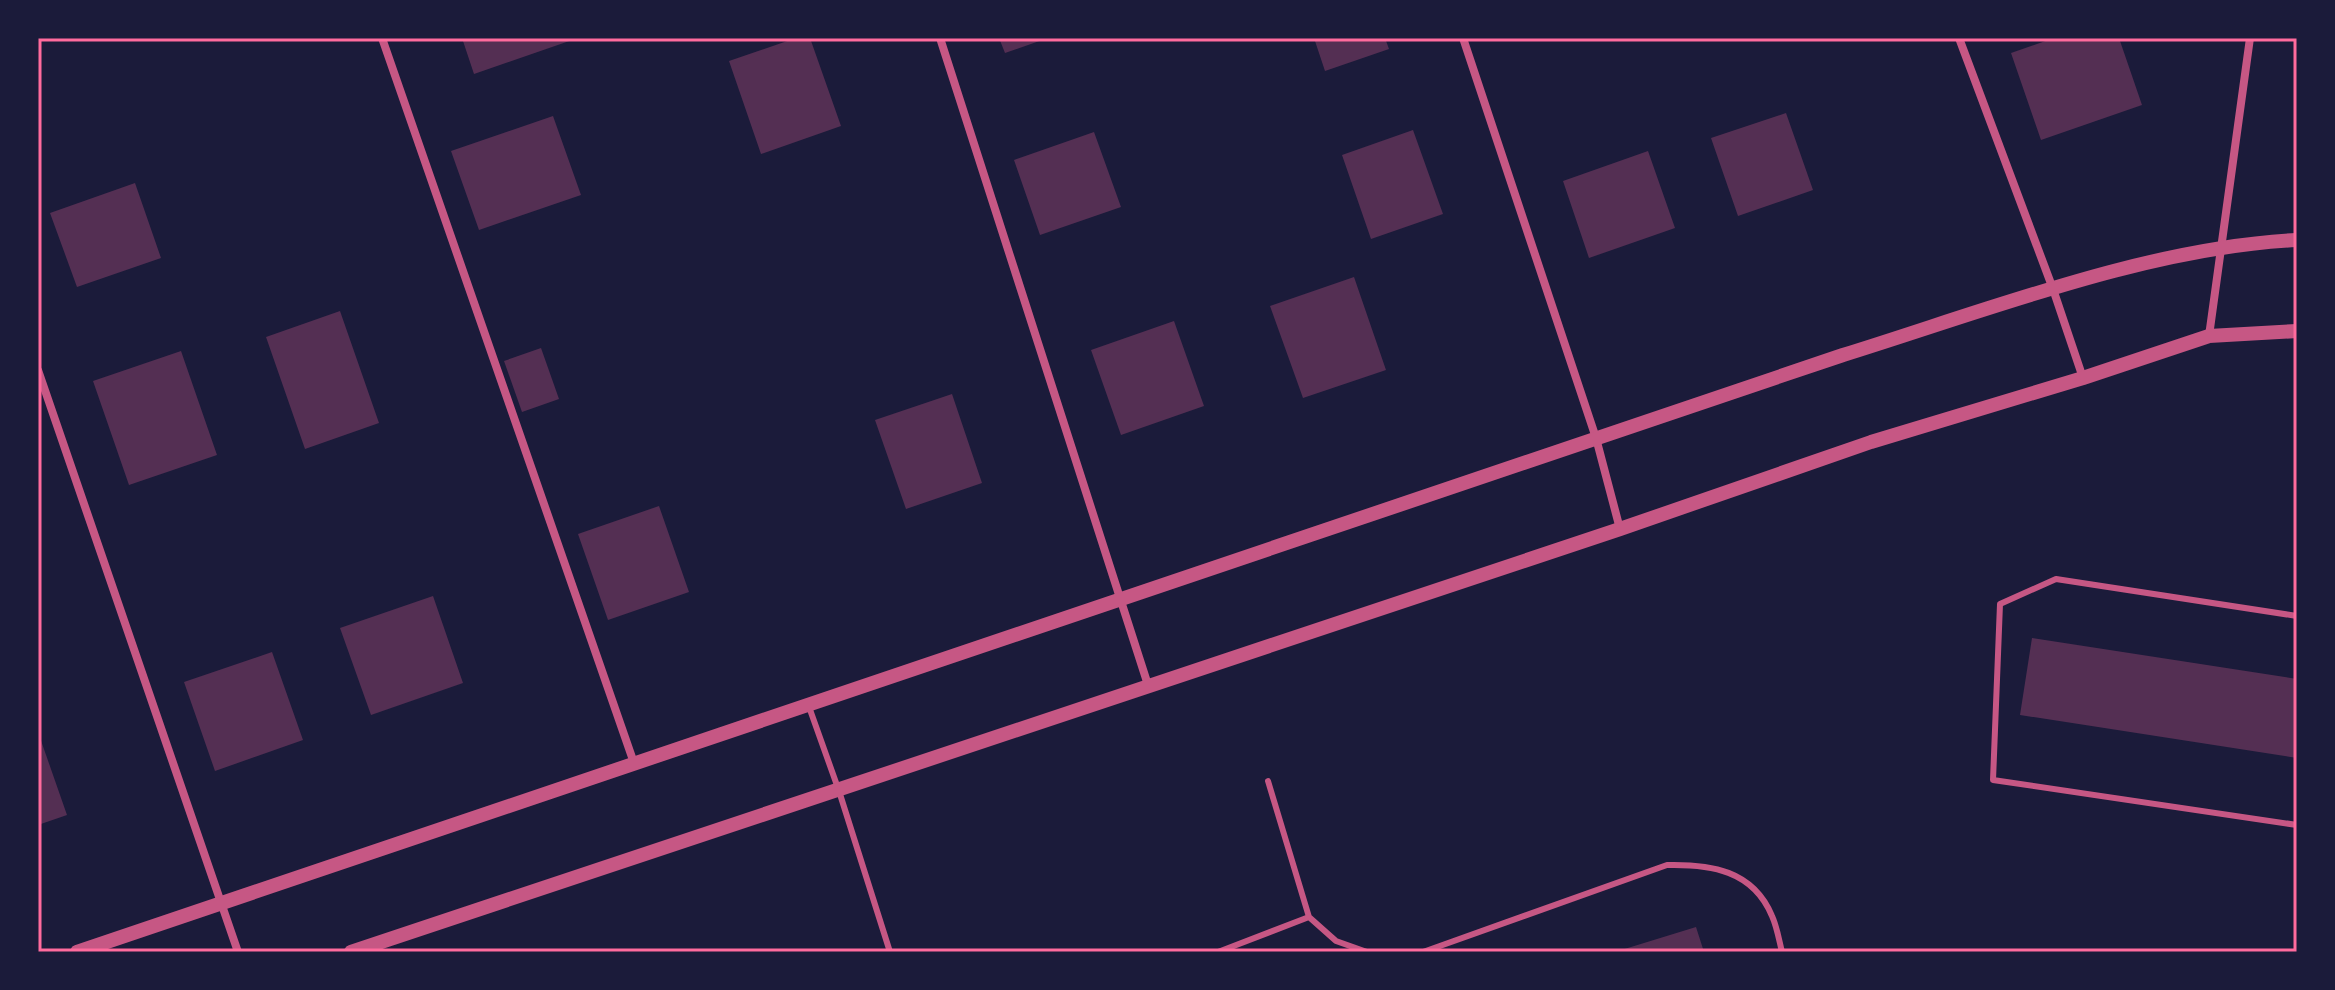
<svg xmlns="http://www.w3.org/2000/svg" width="2335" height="990" viewBox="0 0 2335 990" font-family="Inter,sans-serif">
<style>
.building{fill:#542f53}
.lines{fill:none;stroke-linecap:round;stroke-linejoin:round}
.service{stroke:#c65784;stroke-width:6}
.minor{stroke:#c65784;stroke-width:8}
.tertiary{stroke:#c65784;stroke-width:14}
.neatline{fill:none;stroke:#ff6b9d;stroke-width:3}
</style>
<rect width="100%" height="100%" fill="#1b1b3a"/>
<path class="building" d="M462,38H578L474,74Z
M796,38H810L841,126L761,154L729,61Z
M999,38H1048L1005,53Z
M1314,38H1385L1389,49L1325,71Z
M2054,38H2119L2142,105L2041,140L2011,53Z
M1786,113L1813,190L1738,216L1711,138Z
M553,116L581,195L479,230L451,151Z
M1413,130L1443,214L1371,239L1342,155Z
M1094,132L1121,207L1040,235L1014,160Z
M1648,151L1675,228L1589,258L1563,181Z
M135,183L161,258L77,287L50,213Z
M1354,277L1386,370L1303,398L1270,306Z
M340,311L379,423L305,449L266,337Z
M1174,321L1204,406L1121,435L1091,350Z
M541,348L559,399L522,412L504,361Z
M181,351L217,455L129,485L93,381Z
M952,394L982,483L906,509L875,420Z
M659,506L689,592L608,620L578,534Z
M433,596L463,683L371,715L340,628Z
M2032,638L2297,679V758L2020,715Z
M272,652L303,740L215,771L184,682Z
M38,732L67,815L38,825Z
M1696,927L1704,952H1618V951Z"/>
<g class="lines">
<path class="service" d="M2297,616L2056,579L2000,604L1993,780L2297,825
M808,704L839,791L890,952
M1268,781L1309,917L1336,941L1367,952
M1218,952L1309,917
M1423,952L1667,865C1710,864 1753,870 1772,916C1777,927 1779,940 1782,952"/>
<path class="minor" d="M382,38L634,763
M940,38L1148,685
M1463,38L1596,438L1620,529
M1959,38L2053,289L2083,378
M2209,336L2250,38
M38,370L238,952"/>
<path class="tertiary" d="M77,952L1843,355C1985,311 2149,247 2297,240
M351,952L1620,529L1871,442L2083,378L2209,336L2297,331"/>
</g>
<rect width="2335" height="990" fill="none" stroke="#1b1b3a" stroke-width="80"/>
<rect x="40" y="40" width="2255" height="910" class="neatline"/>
</svg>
